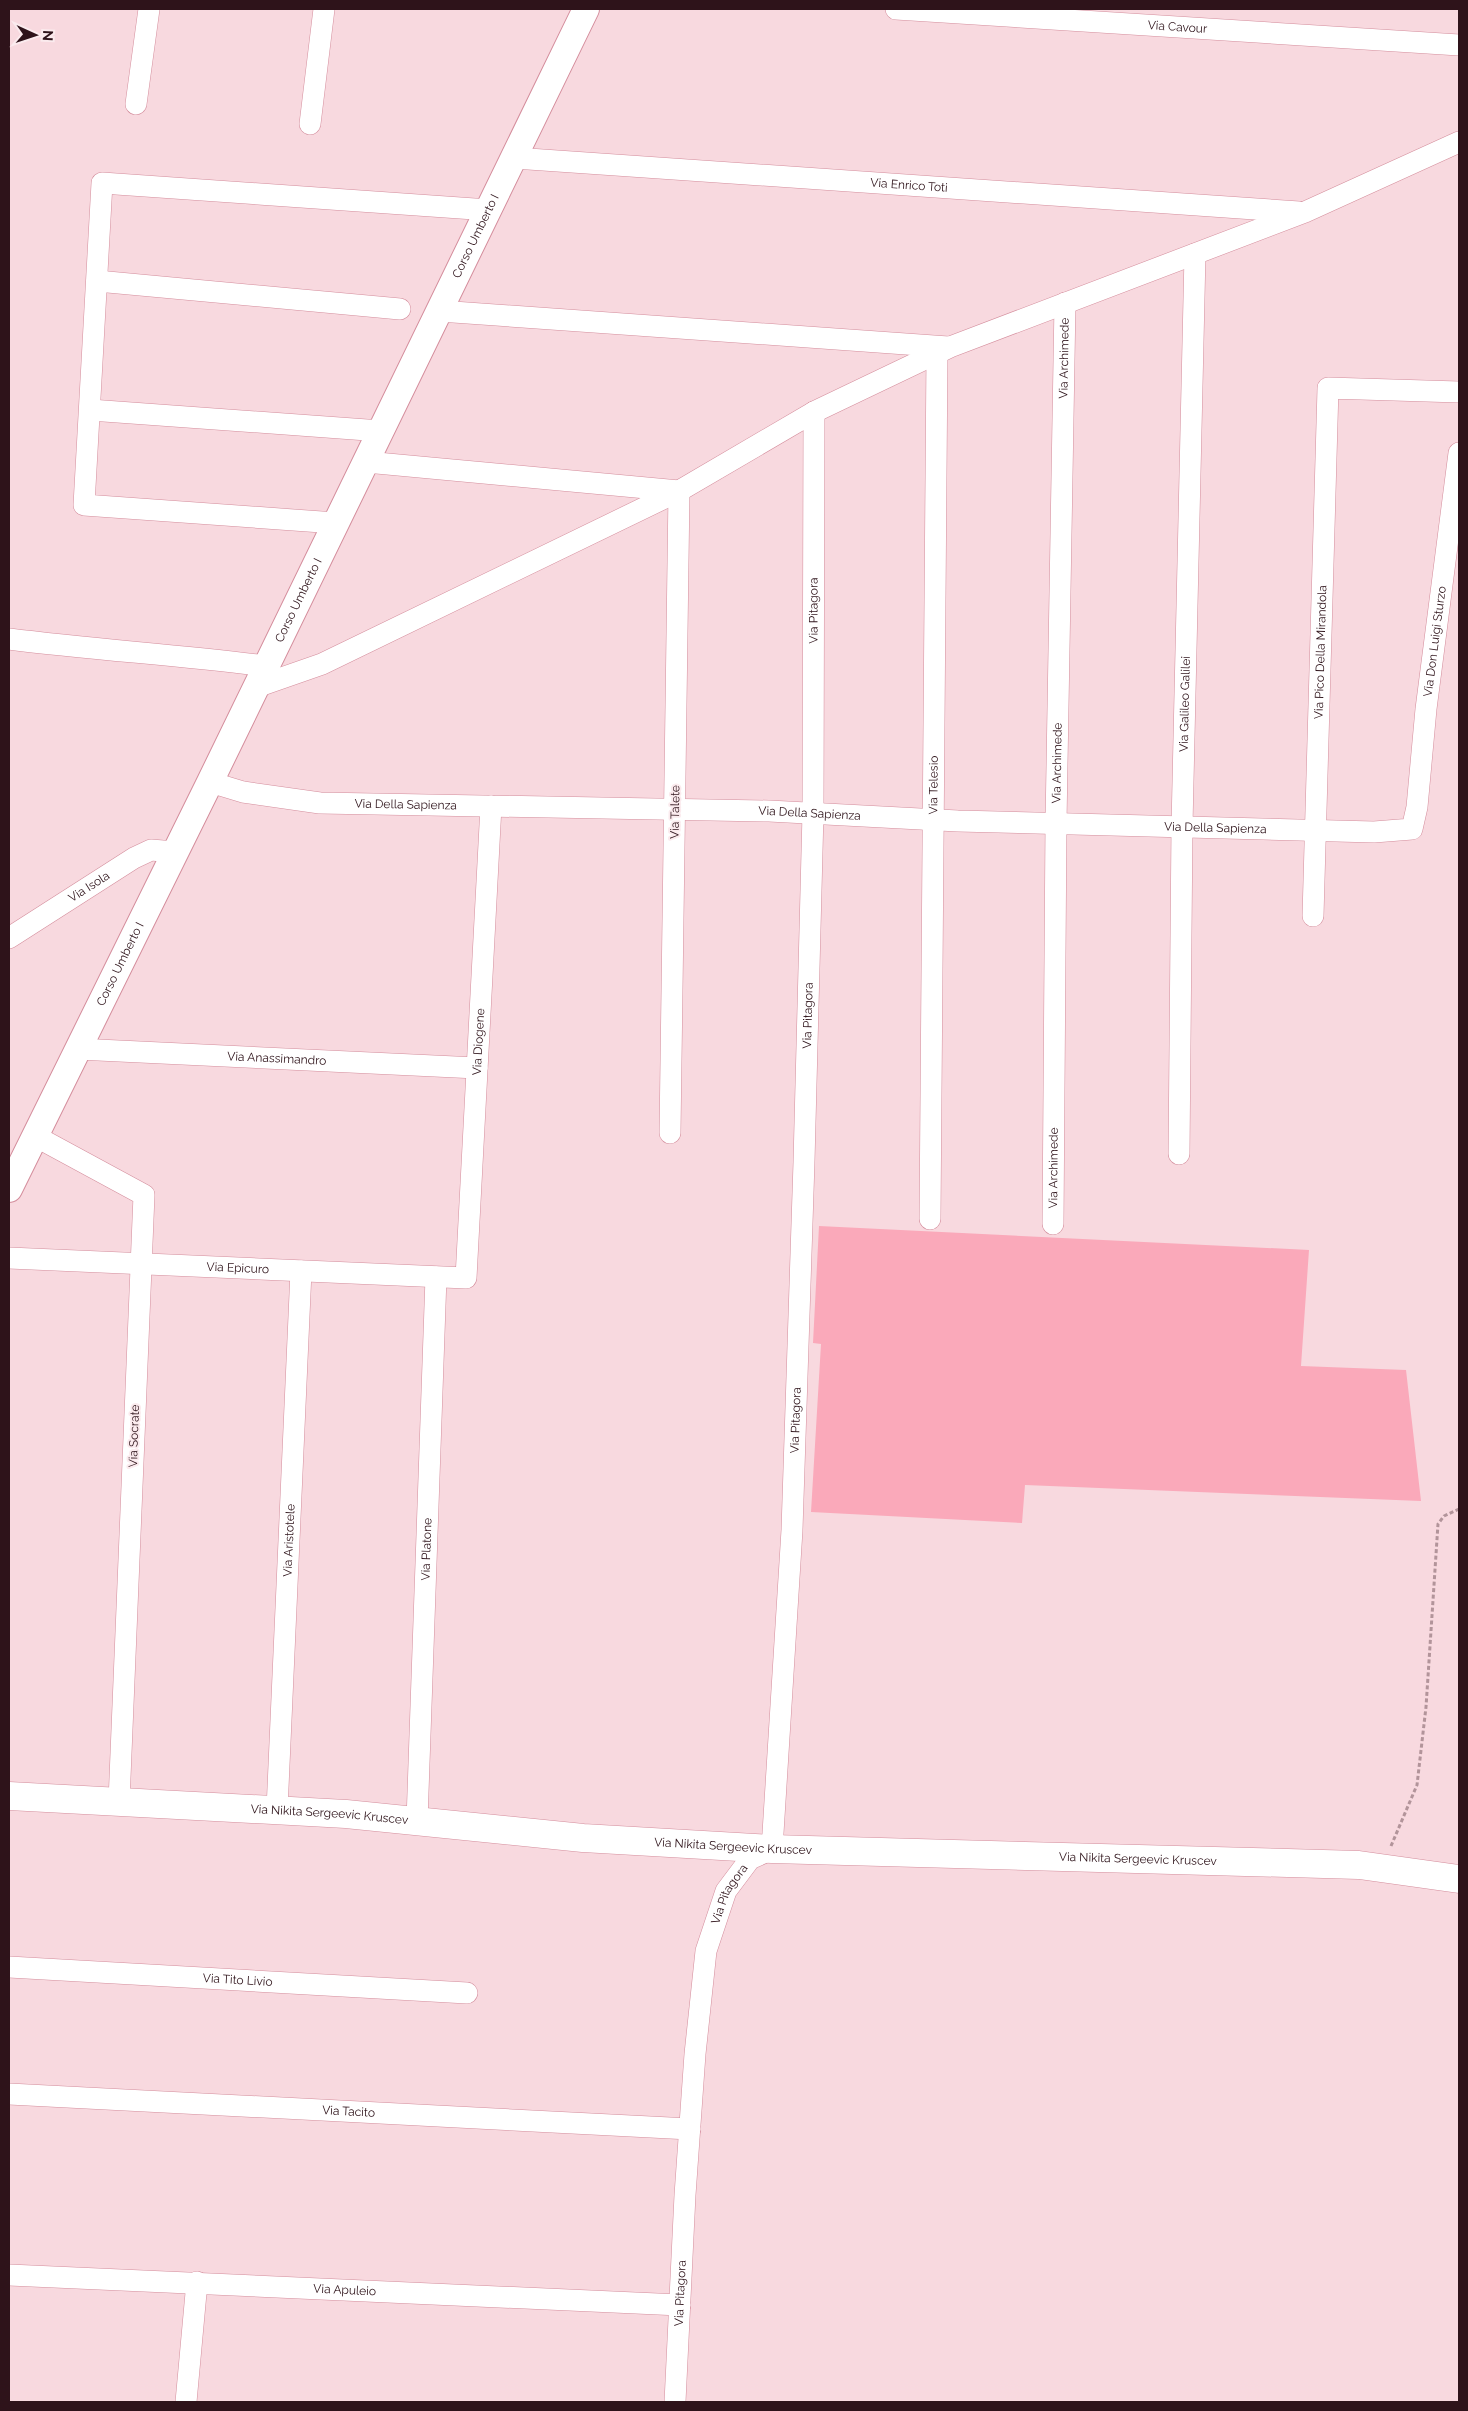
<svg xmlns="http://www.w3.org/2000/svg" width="1468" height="2411" viewBox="0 0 1468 2411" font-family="Raleway,sans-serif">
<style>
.green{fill:#faa9ba}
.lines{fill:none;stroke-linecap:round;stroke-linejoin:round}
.minor-casing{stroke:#d48d9c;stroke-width:22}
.tertiary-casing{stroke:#d48d9c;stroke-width:28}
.secondary-casing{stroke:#d48d9c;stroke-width:29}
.path{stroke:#b2949a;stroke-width:3;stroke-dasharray:4 2.5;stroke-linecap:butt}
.minor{stroke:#fff;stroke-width:21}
.tertiary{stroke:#fff;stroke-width:26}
.secondary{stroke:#fff;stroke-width:28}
.labels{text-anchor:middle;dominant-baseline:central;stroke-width:4;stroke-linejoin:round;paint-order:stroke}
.street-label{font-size:12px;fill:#2e131a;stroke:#fbebee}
</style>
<rect width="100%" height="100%" fill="#f8d9df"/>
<path class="green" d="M819,1226L1309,1250L1301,1366L1406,1370L1421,1501L1025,1485L1022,1523L811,1512L821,1344L813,1343Z"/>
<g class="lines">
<defs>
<g id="minor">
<path id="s1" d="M896,9L1459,45"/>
<path d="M136,104L149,9"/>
<path d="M310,124L324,9"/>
<path id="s2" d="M514,158L1299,212"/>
<path d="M97,281L400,309"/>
<path d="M439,311L948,347"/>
<path d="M90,410L381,431"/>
<path d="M366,462L679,491L670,1133"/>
<path d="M336,523L84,505L102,183L489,210"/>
<path d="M9,639C95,650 181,655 266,666"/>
<path d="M256,687L322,664L679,491L814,412L950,347L1305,212L1459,142"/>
<path id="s3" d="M210,782L243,792L320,803L769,811L958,821L1374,832L1412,829L1417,807L1426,709L1459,453"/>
<path id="s4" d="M1313,916L1328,388L1459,392"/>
<path id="s5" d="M9,938L134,858L151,850L175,852"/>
<path id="s6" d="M77,1049L477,1068"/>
<path d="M35,1136L144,1195L119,1802"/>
<path id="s7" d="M1179,1154L1182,826L1195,254"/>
<path id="s8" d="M930,1219L937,353"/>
<path id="s9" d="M1053,1224L1056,823L1065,303"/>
<path id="s10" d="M9,1258L466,1278L491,806"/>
<path id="s11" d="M277,1810L301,1271"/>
<path id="s12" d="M417,1821L436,1277"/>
<path id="s13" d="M9,1967L467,1993"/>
<path id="s14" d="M9,2094L690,2129"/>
<path id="s15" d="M9,2275L680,2305"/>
<path d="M186,2402L197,2282"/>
<path id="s16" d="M675,2402L685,2195L695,2054L706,1951L726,1891L750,1859L772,1849L792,1530L804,1162L813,813L814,412"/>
</g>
<g id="tertiary">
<path id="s17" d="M9,1189L210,782L586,9"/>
</g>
<g id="secondary">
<path id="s18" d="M9,1796L346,1814L583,1838L772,1849L1359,1865L1459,1879"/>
</g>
</defs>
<use href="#minor" class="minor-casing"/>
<use href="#tertiary" class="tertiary-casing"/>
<use href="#secondary" class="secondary-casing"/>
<path class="path" d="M1391,1846L1417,1785L1426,1707L1438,1524L1444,1516L1459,1509"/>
<use href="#minor" class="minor"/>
<use href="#tertiary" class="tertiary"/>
<use href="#secondary" class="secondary"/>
</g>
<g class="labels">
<g class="street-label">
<text stroke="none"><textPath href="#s1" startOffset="282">Via Cavour</textPath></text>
<text stroke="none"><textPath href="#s2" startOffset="396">Via Enrico Toti</textPath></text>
<text stroke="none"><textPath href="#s17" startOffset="1061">Corso Umberto I</textPath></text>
<text stroke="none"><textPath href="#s9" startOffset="866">Via Archimede</textPath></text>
<text stroke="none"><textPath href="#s17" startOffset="656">Corso Umberto I</textPath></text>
<text stroke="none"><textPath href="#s16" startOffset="1819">Via Pitagora</textPath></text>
<text stroke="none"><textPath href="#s3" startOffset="1394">Via Don Luigi Sturzo</textPath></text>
<text stroke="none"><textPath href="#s4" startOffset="264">Via Pico Della Mirandola</textPath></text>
<text stroke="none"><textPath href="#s7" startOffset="450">Via Galileo Galilei</textPath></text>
<text stroke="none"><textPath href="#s9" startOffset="461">Via Archimede</textPath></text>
<text stroke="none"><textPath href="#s8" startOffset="434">Via Telesio</textPath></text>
<text stroke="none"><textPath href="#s3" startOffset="198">Via Della Sapienza</textPath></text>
<text transform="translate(675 812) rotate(-89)">Via Talete</text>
<text stroke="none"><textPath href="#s3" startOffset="602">Via Della Sapienza</textPath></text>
<text stroke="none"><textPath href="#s3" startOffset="1008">Via Della Sapienza</textPath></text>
<text stroke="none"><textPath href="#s5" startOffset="95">Via Isola</textPath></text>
<text stroke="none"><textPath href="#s17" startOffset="251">Corso Umberto I</textPath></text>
<text stroke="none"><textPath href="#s16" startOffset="1414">Via Pitagora</textPath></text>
<text stroke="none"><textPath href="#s10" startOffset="694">Via Diogene</textPath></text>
<text stroke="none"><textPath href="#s6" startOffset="200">Via Anassimandro</textPath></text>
<text stroke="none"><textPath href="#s9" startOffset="56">Via Archimede</textPath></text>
<text stroke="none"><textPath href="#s10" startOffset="229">Via Epicuro</textPath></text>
<text stroke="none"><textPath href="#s16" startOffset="1009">Via Pitagora</textPath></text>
<text transform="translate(134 1436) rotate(-88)">Via Socrate</text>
<text stroke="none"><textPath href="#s11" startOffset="270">Via Aristotele</textPath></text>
<text stroke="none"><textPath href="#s12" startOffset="272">Via Platone</textPath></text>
<text stroke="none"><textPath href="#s18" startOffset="321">Via Nikita Sergeevic Kruscev</textPath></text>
<text stroke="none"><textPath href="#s18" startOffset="726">Via Nikita Sergeevic Kruscev</textPath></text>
<text stroke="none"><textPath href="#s18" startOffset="1131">Via Nikita Sergeevic Kruscev</textPath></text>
<text stroke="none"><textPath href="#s16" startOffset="514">Via Pitagora</textPath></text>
<text stroke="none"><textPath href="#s13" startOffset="229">Via Tito Livio</textPath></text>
<text stroke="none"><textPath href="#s14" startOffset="340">Via Tacito</textPath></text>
<text stroke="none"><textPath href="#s15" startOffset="336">Via Apuleio</textPath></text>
<text stroke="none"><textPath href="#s16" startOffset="109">Via Pitagora</textPath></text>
</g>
</g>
<rect width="1468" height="2411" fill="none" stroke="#2e131a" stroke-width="20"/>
<g transform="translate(35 35) rotate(93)" stroke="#fbebee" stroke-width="4" paint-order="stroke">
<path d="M0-4L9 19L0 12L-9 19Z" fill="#2e131a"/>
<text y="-8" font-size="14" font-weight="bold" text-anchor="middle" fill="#2e131a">N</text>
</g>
</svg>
